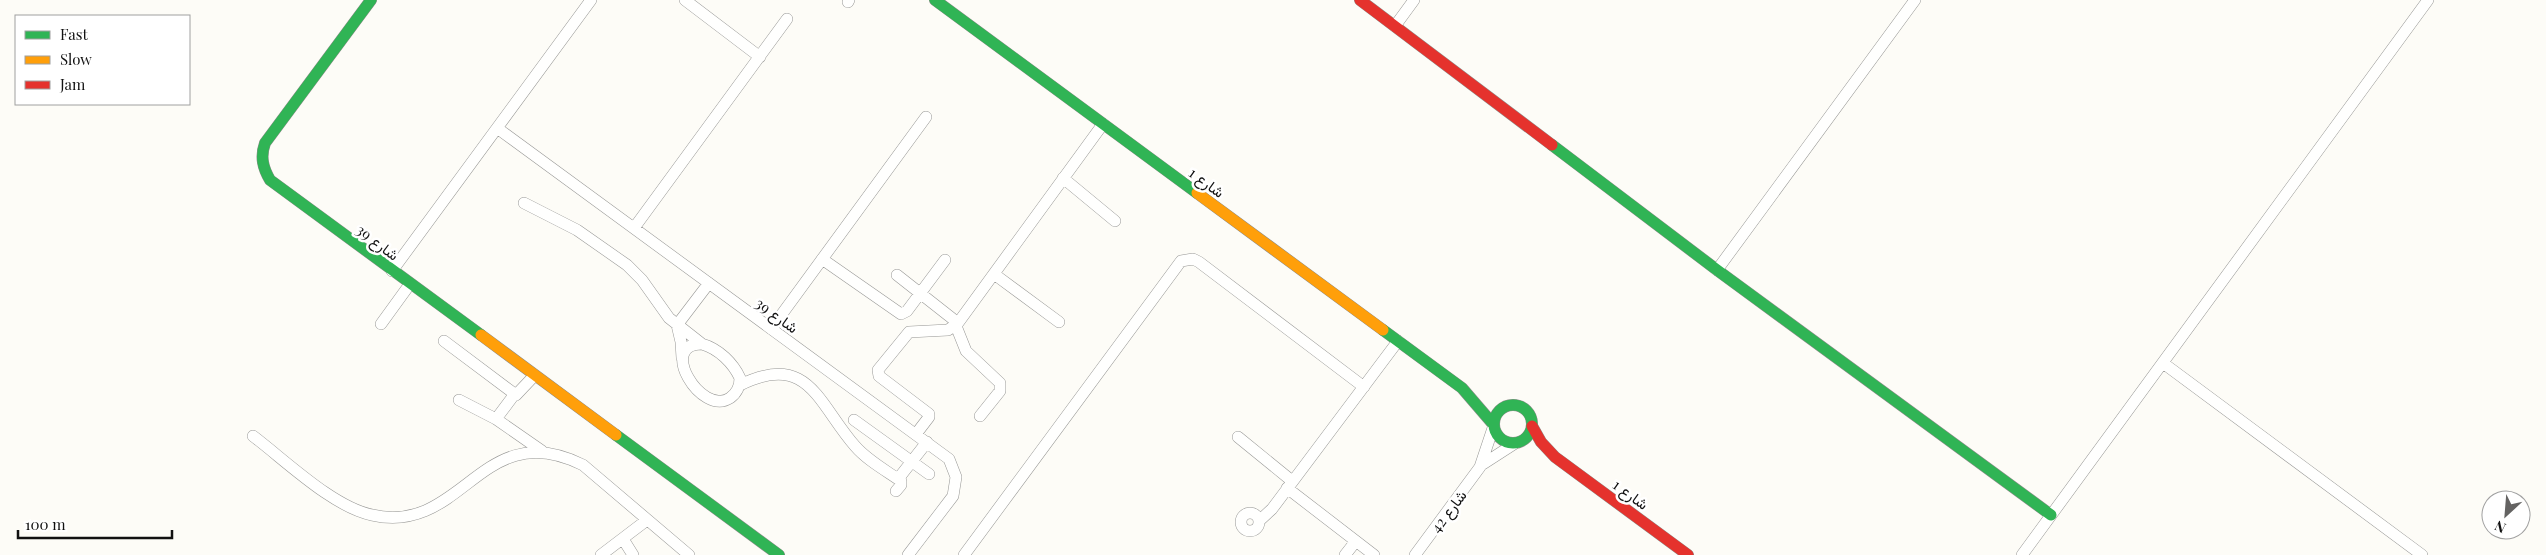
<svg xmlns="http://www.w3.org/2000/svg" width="2546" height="555" viewBox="0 0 2546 555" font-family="'Playfair Display',Vazirmatn,serif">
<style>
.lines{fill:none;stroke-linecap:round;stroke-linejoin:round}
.street-casing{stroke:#979795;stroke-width:12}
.fast-casing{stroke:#8e8d8b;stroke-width:12}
.slow-casing{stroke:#8e8d8b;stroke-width:12}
.jam-casing{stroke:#8e8d8b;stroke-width:12}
.street{stroke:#fffffe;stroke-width:11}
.fast{stroke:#30b455;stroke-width:11}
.slow{stroke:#ff9f0a;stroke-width:11}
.jam{stroke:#e5322d;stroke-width:11}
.labels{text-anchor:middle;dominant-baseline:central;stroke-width:5;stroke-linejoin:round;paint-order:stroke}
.street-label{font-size:15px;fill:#111;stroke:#fff}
</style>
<rect width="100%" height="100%" fill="#fdfcf7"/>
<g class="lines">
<defs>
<path id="street" d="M685,0L760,57
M848,2L849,0
M1395,26L1414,0
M497,128L949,459L956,477L953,496L908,555
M1063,178L1115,221
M524,203L577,230L627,265L642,280L669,318L702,344
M634,228L787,19
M822,259L901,314L907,311L945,260
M1717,270L1915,0
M392,271L591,0
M994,274L1059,322
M897,275L958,323
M381,324L410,284
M677,325L709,283
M677,325L681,342L682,358
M956,326L966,351L1000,383V391L980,416
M771,329L926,117
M444,341L516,395L534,376
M702,344C719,349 733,363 740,378C740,387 737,393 730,398C701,417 657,343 702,344Z
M2163,363L2422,555
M740,385C809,351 818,404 855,446C867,460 885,470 901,481V485L896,491
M459,400L496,419L542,451
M496,419L514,395
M854,420L929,474
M916,434L929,417V414L879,376L878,370L909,332L948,330L958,323L1103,124
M253,436C286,461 333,507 372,515C464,536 481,414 583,465L689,555
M1238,437L1292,481
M1483,464L1514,444
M898,479L927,442
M1287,488L1374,555
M1241 522a9 9 0 1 1 18 0a9 9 0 1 1-18 0Z
M1259,521L1272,509L1398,341
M623,539L633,555
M601,555L647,520
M964,555L1181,261L1193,259L1199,262L1364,387
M1345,555L1356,541
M1415,555L1480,467L1493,428
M2022,555L2428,0"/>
<path id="fast" d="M371,0L265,143C260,157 263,168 270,180L481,335
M935,0L1197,193
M1552,145L1717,270L2051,515
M1383,330L1462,388L1493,424
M1494 424a19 19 0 1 1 38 0a19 19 0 1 1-38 0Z
M616,435L779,555"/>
<path id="slow" d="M1197,193L1383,330
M481,335L616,435"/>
<path id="jam" d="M1360,0L1552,145
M1532,426L1541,442L1555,457L1688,555"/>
</defs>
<use href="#street" class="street-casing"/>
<use href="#fast" class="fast-casing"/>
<use href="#slow" class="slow-casing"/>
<use href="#jam" class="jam-casing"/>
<use href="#street" class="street"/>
<use href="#fast" class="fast"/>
<use href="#slow" class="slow"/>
<use href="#jam" class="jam"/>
</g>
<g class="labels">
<g class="street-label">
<text transform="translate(1207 182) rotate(36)">شارع 1</text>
<text transform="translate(378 242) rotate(37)">شارع 39</text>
<text transform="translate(777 315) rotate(36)">شارع 39</text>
<text transform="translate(1631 494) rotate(36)">شارع 1</text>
<text transform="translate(1448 511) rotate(-53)">شارع 42</text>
</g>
</g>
<rect x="15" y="15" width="175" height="90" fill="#ffffff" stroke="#a0a0a0"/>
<rect x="25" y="31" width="25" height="8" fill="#30b455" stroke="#a0a0a0"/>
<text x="60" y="40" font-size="15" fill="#111111">Fast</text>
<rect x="25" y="56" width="25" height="8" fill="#ff9f0a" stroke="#a0a0a0"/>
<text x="60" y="65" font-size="15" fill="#111111">Slow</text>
<rect x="25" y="81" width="25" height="8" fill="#e5322d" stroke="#a0a0a0"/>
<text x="60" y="90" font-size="15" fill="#111111">Jam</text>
<g transform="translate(2506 515) rotate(206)"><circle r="24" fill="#ffffff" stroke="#a0a0a0"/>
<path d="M0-4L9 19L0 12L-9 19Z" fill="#646362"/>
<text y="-8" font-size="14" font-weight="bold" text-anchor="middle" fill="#111111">N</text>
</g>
<path d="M18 530v8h154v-8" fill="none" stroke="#111111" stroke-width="2.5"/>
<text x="25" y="530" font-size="15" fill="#111111" stroke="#ffffff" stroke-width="4" paint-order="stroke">100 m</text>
</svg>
